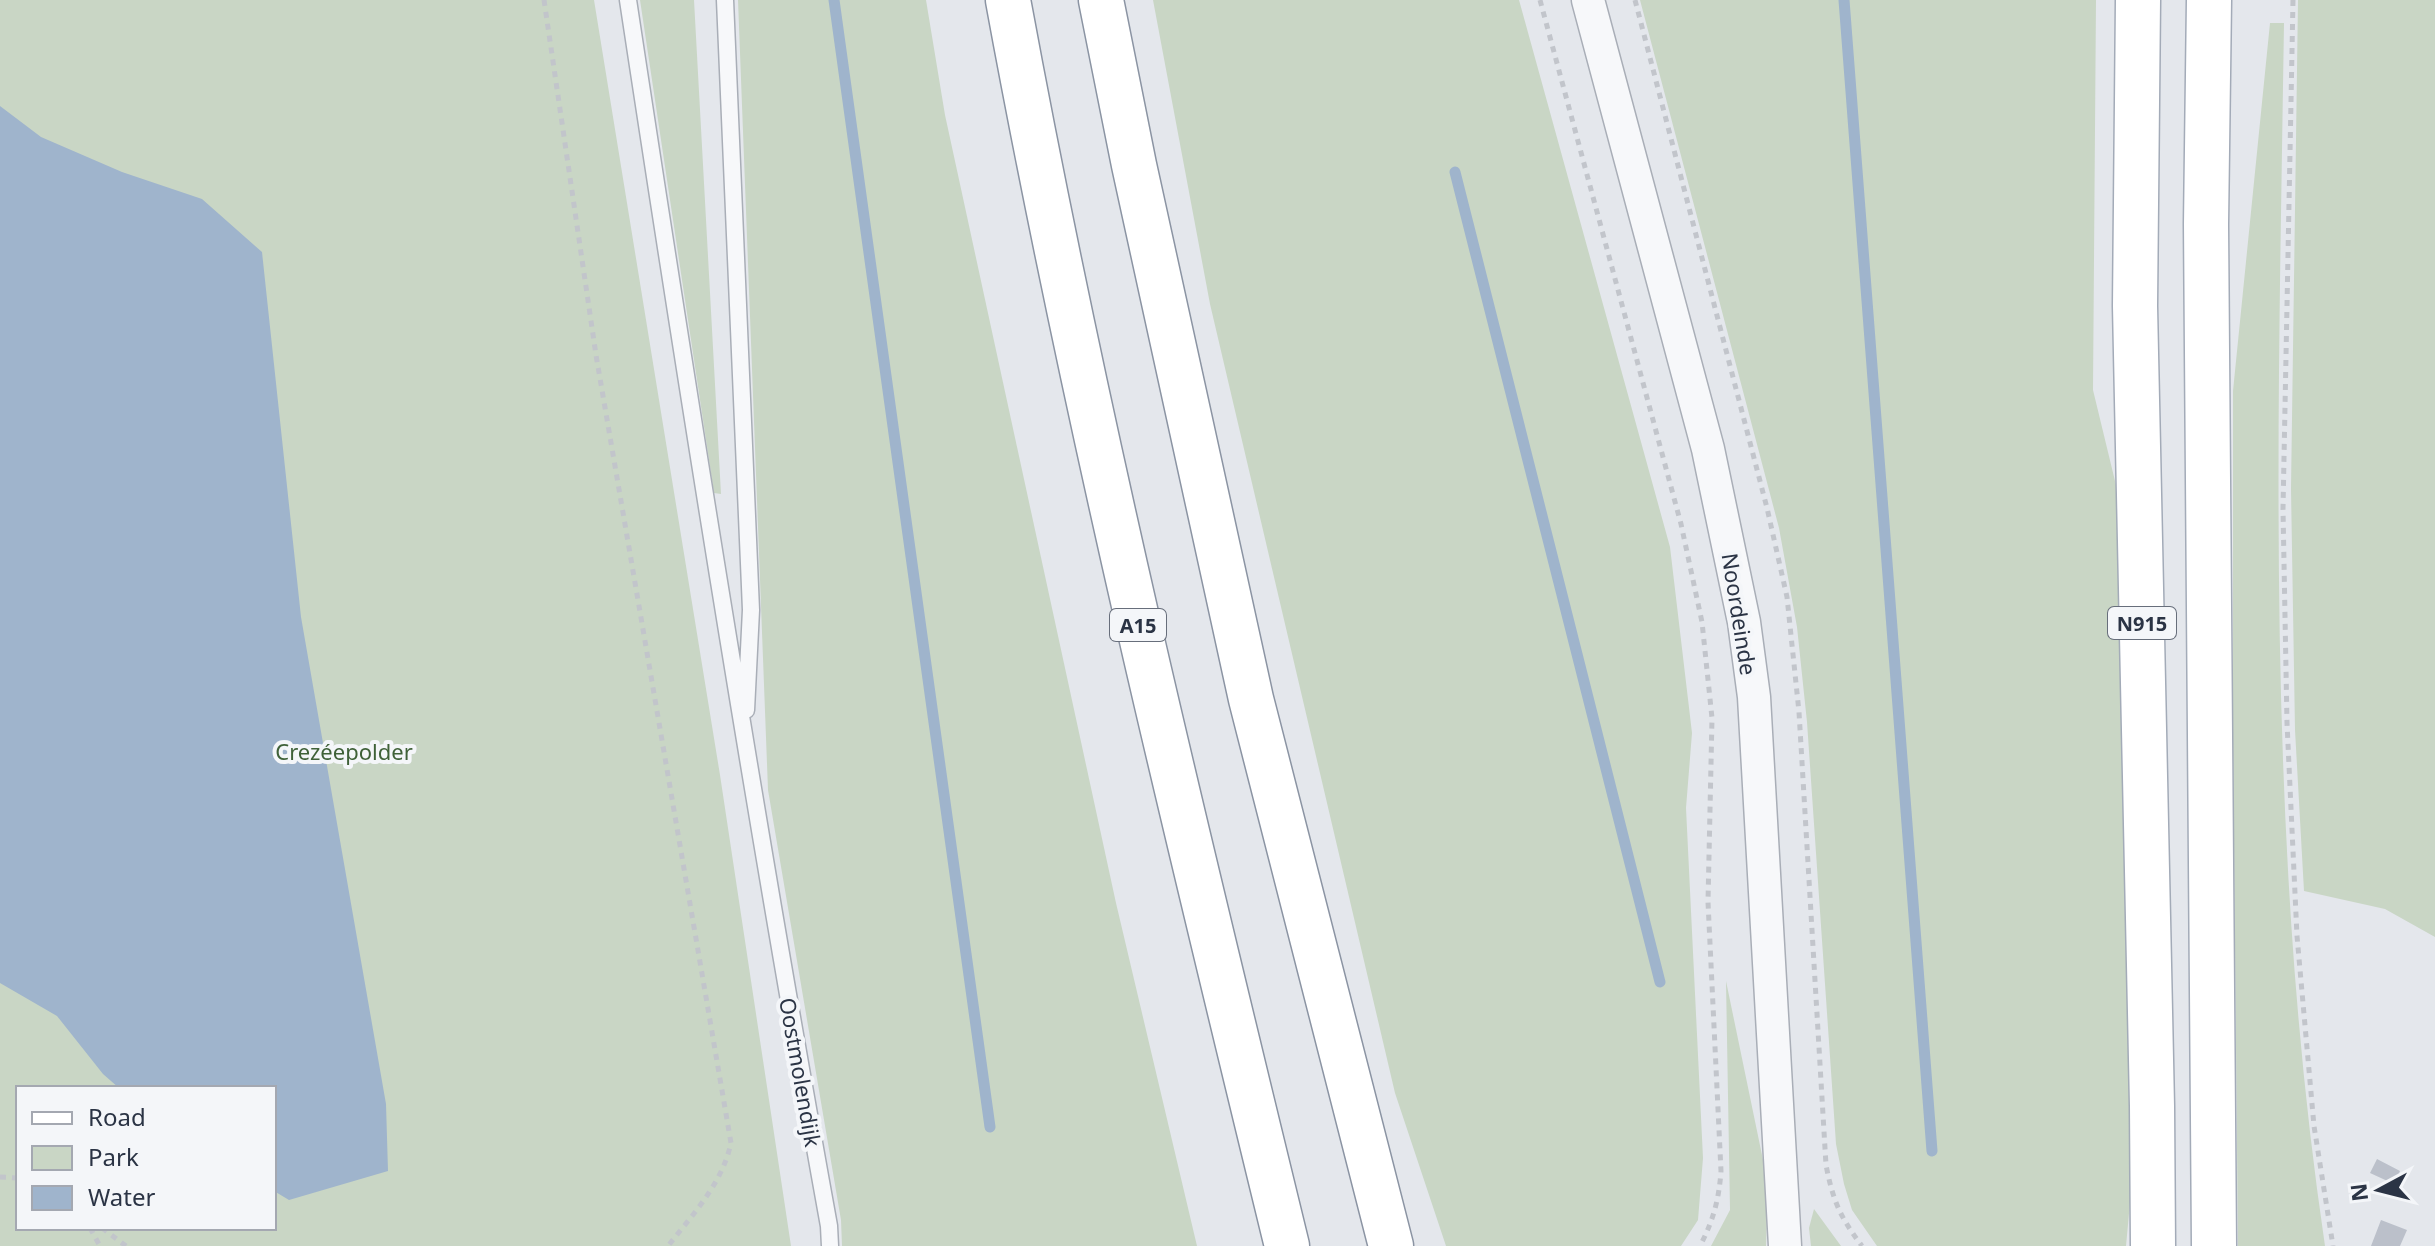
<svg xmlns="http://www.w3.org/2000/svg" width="2435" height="1246" viewBox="0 0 2435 1246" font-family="'Noto Sans',sans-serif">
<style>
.green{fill:#c9d6c5;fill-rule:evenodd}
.water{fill:#9fb4cc}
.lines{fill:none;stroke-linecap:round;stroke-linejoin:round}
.stream{stroke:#9fb4cc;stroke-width:11}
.building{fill:#bbc0ca}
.lane-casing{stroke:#a9aeb7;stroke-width:19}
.street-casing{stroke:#a9aeb7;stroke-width:35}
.primary-casing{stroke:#a3abb8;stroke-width:47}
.highway-casing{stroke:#8b94a3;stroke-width:47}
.path{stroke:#c2c5cb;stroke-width:5;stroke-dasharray:6 6;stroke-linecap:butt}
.lane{stroke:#f7f8fa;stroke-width:16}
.street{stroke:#f7f8fa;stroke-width:32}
.primary{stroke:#fff;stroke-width:44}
.highway{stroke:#fff;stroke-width:44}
.labels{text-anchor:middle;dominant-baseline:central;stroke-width:8;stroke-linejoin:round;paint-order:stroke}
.shield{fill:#f4f6f9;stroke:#676e7b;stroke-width:2}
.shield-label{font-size:20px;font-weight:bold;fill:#2b3445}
.street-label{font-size:22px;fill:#2b3445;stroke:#f4f6f9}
.park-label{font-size:22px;fill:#3f6138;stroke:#f4f6f9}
</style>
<rect width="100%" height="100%" fill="#e4e7ec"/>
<path class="green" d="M0,0H594L720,775L791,1246H0ZM18,1088H274V1228H18Z
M640,0H694L721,494L714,493Z
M738,0H926L945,115L1116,903L1197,1246H842L841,1220L768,790Z
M1153,0H1519L1670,547L1692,733L1686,808L1703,1158L1698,1220L1681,1246H1446L1395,1093L1210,304Z
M1640,0H2096L2093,390L2122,510L2133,1170L2126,1246H1877L1852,1210L1844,1184L1836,1144L1807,722L1797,627L1779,528Z
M2298,0H2435V937L2385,909L2304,891L2295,730L2291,489Z
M2270,23H2284C2278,431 2265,841 2325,1246H2238L2233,743V391Z
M1726,981L1768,1184L1766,1246H1711L1730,1210Z
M1814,1209L1841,1246H1811L1809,1228Z"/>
<path class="water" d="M0,106L41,137L122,172L202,199L262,252L301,617L386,1104L388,1171L289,1200L274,1191V1088H119L103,1074L57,1016L0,983Z"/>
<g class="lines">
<path class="stream" d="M834,0L990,1127
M1844,0L1932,1151
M1455,172L1660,982"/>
</g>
<path class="building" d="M2377,1159L2400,1171L2394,1184L2370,1173Z
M2381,1220L2407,1230L2400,1246H2371Z"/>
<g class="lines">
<defs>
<path id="lane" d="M628,0C690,409 755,818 829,1226L830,1246
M725,0L751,610L746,710"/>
<path id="street" d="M1588,0L1708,449L1744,622L1754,697L1785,1246"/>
<path id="primary" d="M2138,0L2135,306L2152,1106L2153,1246
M2209,0L2206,224L2214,1246"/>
<path id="highway" d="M1008,0C1085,419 1186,832 1287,1246
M1101,0L1134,165L1251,699L1391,1246"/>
</defs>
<use href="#lane" class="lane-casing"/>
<use href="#street" class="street-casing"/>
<use href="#primary" class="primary-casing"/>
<use href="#highway" class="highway-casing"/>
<path class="path" d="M544,0L596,355L731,1143C722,1184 693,1214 668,1246
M1540,0L1681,524L1702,622L1712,718L1708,902L1721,1171C1719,1200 1713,1221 1700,1246
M1635,0L1767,508L1787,597L1799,712L1826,1165C1833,1201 1840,1217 1862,1246
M2293,0L2283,509L2287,723L2297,936L2314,1126L2333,1246
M0,1177L18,1178
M90,1228L100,1246
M102,1228L126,1246"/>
<use href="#lane" class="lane"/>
<use href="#street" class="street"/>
<use href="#primary" class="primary"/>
<use href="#highway" class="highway"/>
</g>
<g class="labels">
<g class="shield">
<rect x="2108" y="607" width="68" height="32" rx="6"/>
<rect x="1110" y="609" width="56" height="32" rx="6"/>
</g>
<g class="shield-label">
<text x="2142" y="623">N915</text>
<text x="1138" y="625">A15</text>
</g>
<g class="street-label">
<text transform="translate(1740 614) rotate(81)">Noordeinde</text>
<text transform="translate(801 1072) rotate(80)">Oostmolendijk</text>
</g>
<g class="park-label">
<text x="344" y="751">Crezéepolder</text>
</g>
</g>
<rect x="16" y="1086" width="260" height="144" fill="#f4f6f9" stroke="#a4a8b1" stroke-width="2"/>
<rect x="32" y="1112" width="40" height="12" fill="#ffffff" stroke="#a4a8b1" stroke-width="2"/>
<text x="88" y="1126" font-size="24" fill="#2b3445">Road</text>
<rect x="32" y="1146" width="40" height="24" fill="#c9d6c5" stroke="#a4a8b1" stroke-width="2"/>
<text x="88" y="1166" font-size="24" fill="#2b3445">Park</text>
<rect x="32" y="1186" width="40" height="24" fill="#9fb4cc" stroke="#a4a8b1" stroke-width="2"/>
<text x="88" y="1206" font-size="24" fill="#2b3445">Water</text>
<g transform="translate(2379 1190) rotate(263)" stroke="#f4f6f9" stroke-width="6" paint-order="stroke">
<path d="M0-6L14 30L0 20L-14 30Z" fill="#2b3445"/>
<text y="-12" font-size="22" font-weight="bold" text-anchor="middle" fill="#2b3445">N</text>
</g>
</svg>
